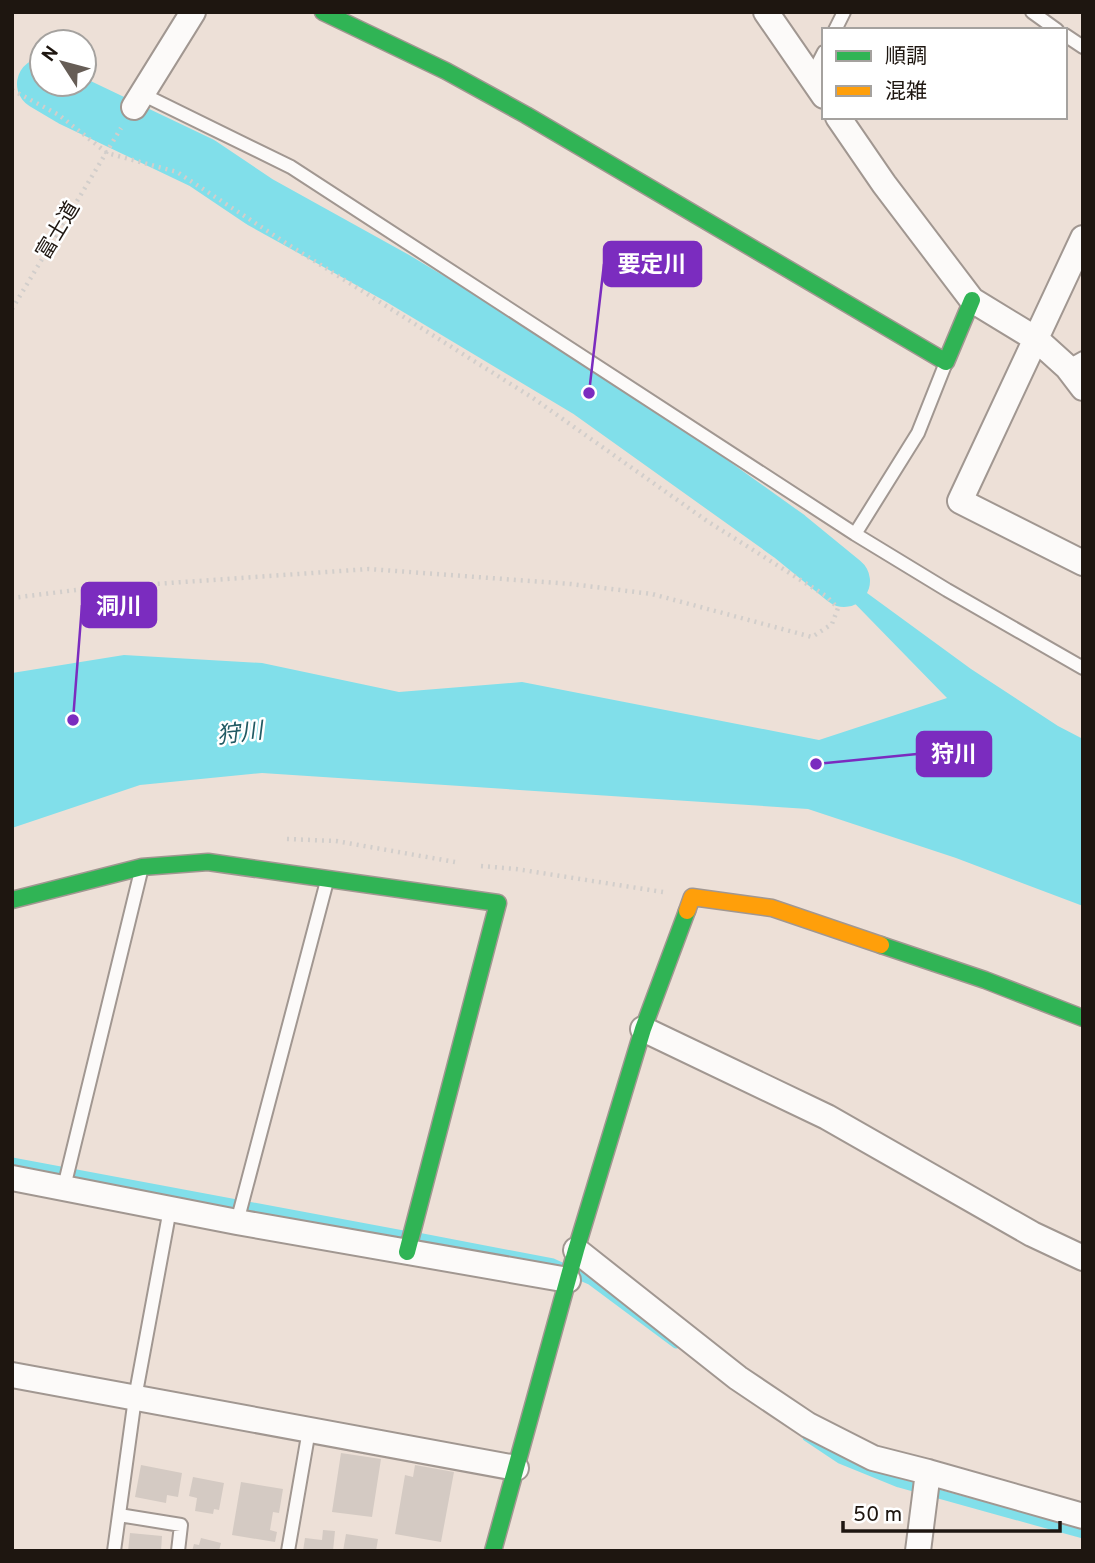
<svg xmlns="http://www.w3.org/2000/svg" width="1095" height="1563" viewBox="0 0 1095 1563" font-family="Overpass,'Noto Sans JP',sans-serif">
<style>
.water{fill:#81dfea}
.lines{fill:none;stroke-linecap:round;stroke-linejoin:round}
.stream{stroke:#81dfea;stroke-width:9}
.river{stroke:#81dfea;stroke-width:52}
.building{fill:#d4cac3}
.lane-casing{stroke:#a19791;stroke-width:16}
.street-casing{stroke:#a19791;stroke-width:28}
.fast-casing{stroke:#a19791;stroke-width:19}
.slow-casing{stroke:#a19791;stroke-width:19}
.path{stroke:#d2cecb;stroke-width:4.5;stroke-dasharray:2 5;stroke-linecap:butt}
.lane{stroke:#fcfaf9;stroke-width:12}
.street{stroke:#fcfaf9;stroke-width:24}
.fast{stroke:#30b455;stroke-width:16}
.slow{stroke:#ff9f0a;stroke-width:16}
.labels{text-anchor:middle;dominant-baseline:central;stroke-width:5;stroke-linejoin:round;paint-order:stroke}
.street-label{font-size:21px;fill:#1e1610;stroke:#fff}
.water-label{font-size:23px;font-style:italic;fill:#215a63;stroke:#fff}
.leader{fill:none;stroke:#7b2cbf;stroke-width:2.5}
.callout-dot{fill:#7b2cbf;stroke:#fff;stroke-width:2.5}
.callout{fill:#7b2cbf;stroke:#7b2cbf;stroke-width:2.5}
.callout-label{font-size:23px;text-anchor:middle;font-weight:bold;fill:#fff}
</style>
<rect width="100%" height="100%" fill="#ede0d7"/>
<path class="water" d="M789,536L971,669L1058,726L1083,739V906L956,858L808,809L262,773L140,785L12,828V673L124,655L262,663L399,692L522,682L819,740L947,698Z"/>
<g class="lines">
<path class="stream" d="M12,1162L403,1235
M417,1237L553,1263L564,1268
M576,1274L590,1280L676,1344
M807,1437L840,1459L899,1483L1083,1534"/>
<path class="river" d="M43,84L70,100L202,163L260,202L397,278L589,393L789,536L844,581"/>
</g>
<path class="building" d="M341,1453L381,1459L372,1517L332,1512Z
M141,1465L182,1473L178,1497L167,1495L166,1503L135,1497Z
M415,1465L454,1472L441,1542L395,1534L405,1475L413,1477Z
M193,1477L224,1483L219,1510L214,1509L213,1514L195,1511L197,1498L189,1496Z
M241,1482L283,1489L279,1513L273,1512L270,1530L277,1532L275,1542L232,1535Z
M323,1530L335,1531L333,1551H303L305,1538L322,1540Z
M130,1533L162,1536L161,1551H128Z
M346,1534L378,1539L376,1551H343Z
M201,1538L221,1543L219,1551H192L194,1544L199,1545Z"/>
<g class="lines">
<defs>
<path id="lane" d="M1032,12L1057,30
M835,30L844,12
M1065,35L1083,47
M811,77L824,52
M142,94L291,167L855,534L947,590L1083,668
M1067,367L1083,358
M855,534L918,433L945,365
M64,1187L141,871
M237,1222L327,881
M119,1515L181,1525L178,1551
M114,1551L135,1398L170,1209
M288,1551L309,1430"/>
<path id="street" d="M766,12L824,96
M134,107L193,12
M838,117L884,184L972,300L1036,339L1067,367L1083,388
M1083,238L960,501L1083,563
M643,1029L827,1117L1032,1234L1083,1258
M12,1178L237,1222L568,1280
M576,1250L738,1378L808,1425L873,1458L928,1472L1083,1516
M12,1375L516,1468
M918,1551L928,1472"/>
<path id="fast" d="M323,12L446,71L526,115L946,362L972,300
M12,900L142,867L208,862L498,903L407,1252
M881,945L985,980L1083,1018
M493,1551L576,1250L643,1029L687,911"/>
<path id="slow" d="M687,911L692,897L772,908L881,945"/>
</defs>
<use href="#lane" class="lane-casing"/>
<use href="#street" class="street-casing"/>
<use href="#fast" class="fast-casing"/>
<use href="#slow" class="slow-casing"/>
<path class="path" d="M12,90L59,115L107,153L177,172L292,247L533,398L707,521L826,596L838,608L832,624L812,637L652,594L571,584L369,569L84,589L12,598
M12,309L121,128
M287,839L336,841L455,862
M481,866L516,869L663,892"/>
<use href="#lane" class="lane"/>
<use href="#street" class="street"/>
<use href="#fast" class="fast"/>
<use href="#slow" class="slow"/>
</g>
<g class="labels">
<g class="street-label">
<text transform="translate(59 231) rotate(-59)">富士道</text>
</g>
<g class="water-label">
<text transform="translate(240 735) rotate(-7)">狩川</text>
</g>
</g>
<path class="leader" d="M589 393L604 264M73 720L82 605M816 764L917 754"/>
<g class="callout-dot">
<circle cx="589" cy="393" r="7"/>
<circle cx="73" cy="720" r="7"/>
<circle cx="816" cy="764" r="7"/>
</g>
<g class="callout">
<rect x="604" y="242" width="97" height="44" rx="7"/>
<rect x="82" y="583" width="74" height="44" rx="7"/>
<rect x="917" y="732" width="74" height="44" rx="7"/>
</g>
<g class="callout-label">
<text x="652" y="272">要定川</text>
<text x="119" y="614">洞川</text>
<text x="954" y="762">狩川</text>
</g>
<rect width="1095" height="1563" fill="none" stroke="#1e1610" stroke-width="28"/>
<rect x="822" y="28" width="245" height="91" fill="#ffffff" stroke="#a5a29f" stroke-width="2"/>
<rect x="836" y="51" width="35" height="10" fill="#30b455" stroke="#a5a29f" stroke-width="2"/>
<text x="885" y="63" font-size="21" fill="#1e1610">順調</text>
<rect x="836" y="86" width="35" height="10" fill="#ff9f0a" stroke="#a5a29f" stroke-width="2"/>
<text x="885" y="98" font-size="21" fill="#1e1610">混雑</text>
<g transform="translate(63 63) rotate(306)"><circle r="33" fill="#ffffff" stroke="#a5a29f" stroke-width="2"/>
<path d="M0-5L12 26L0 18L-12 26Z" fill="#665d56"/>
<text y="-10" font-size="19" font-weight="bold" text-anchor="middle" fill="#1e1610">N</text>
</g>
<path d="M843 1521v10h217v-10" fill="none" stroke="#1e1610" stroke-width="3.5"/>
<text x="853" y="1521" font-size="21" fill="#1e1610" stroke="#ffffff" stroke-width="5" paint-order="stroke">50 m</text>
</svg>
